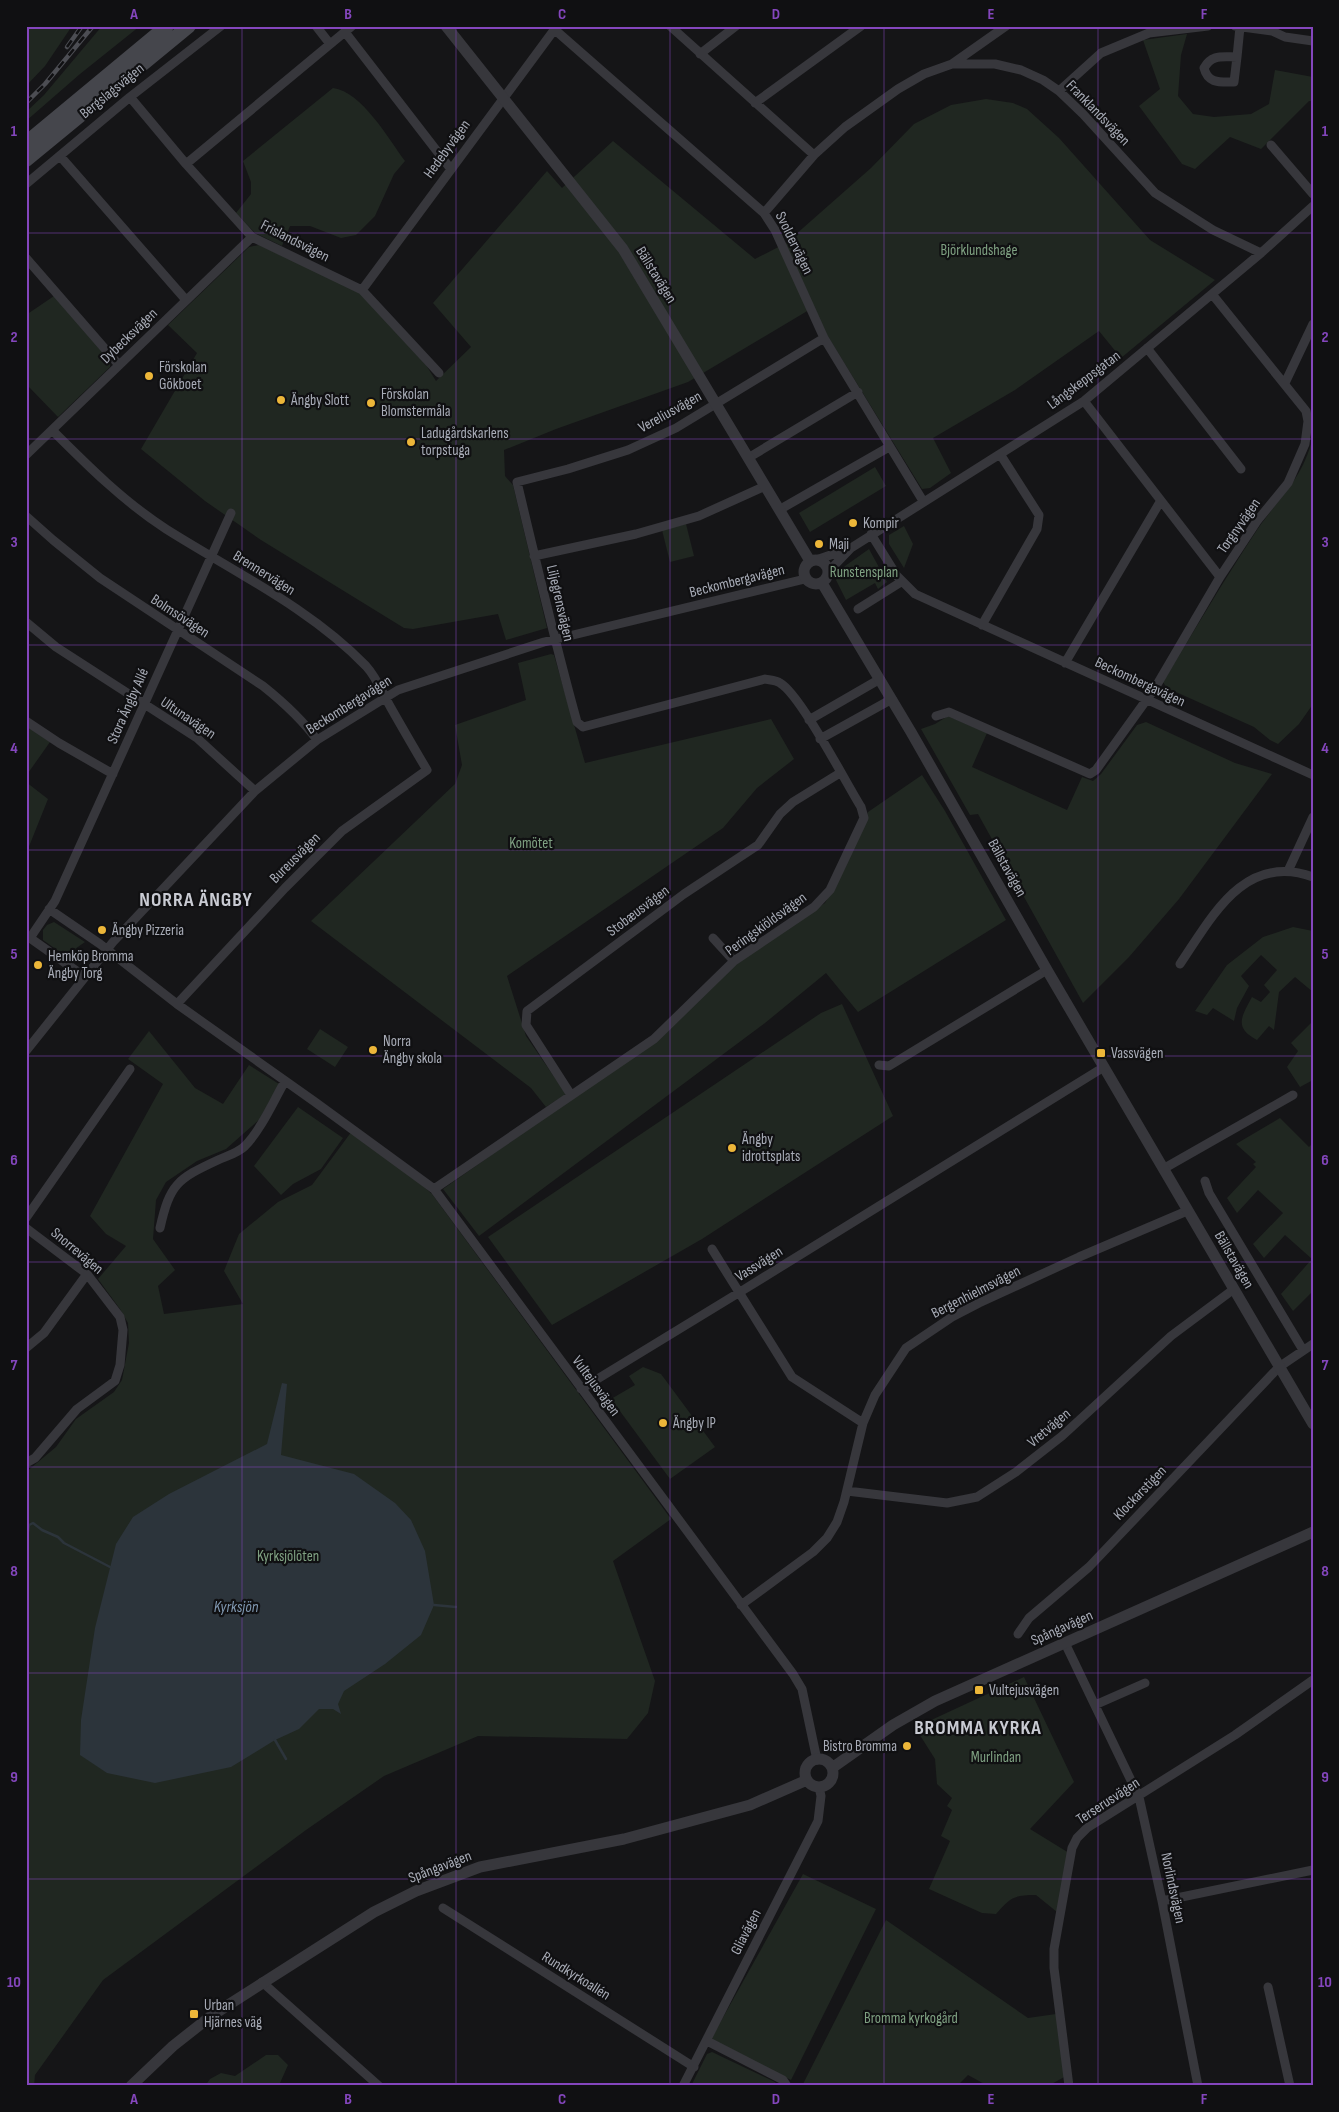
<svg xmlns="http://www.w3.org/2000/svg" width="1339" height="2112" viewBox="0 0 1339 2112" font-family="'Sofia Sans Condensed',sans-serif">
<style>
.green{fill:#202721}
.water{fill:#2c343b}
.lines{fill:none;stroke-linecap:round;stroke-linejoin:round}
.stream{stroke:#2c343b;stroke-width:2.5}
.minor{stroke:#37373c;stroke-width:9}
.tertiary{stroke:#37373c;stroke-width:11}
.secondary{stroke:#45464c;stroke-width:14}
.rail-casing{stroke:#4c4d53;stroke-width:4.5}
.rail{stroke:#101012;stroke-width:2.5;stroke-dasharray:8;stroke-linecap:butt}
.grid{fill:none;stroke:#8446bd;stroke-width:1;stroke-opacity:0.55}
.poi-dot{fill:#ecb639;stroke:#101012;stroke-width:2}
.labels{text-anchor:middle;dominant-baseline:central;stroke-width:4.5;stroke-linejoin:round;paint-order:stroke}
.street-label{font-size:15px;fill:#a8acb7;stroke:#101012}
.park-label{font-size:15px;fill:#7fa182;stroke:#101012}
.poi-label{font-size:15px;fill:#a8acb7;stroke:#101012;text-anchor:start}
.water-label{font-size:16px;font-style:italic;fill:#8098b1;stroke:#101012}
.district-label{font-size:20px;font-weight:bold;letter-spacing:1px;fill:#c9cbd3;stroke:#101012}
.neatline{fill:none;stroke:#8446bd;stroke-width:2}
.grid-label{font-size:16px;text-anchor:middle;font-weight:bold;fill:#8446bd}
</style>
<rect width="100%" height="100%" fill="#151517"/>
<path class="green" d="M26,26H72L45,66L26,86Z
M102,26H140L80,74L26,121V112L44,95Z
M1187,34L1181,55L1178,96L1193,114L1214,117L1251,114L1269,104L1275,70L1313,77V101H1309L1261,149L1230,137L1195,169L1182,164L1139,106L1160,89L1143,40Z
M333,88C362,92 388,138 405,161L394,174L375,216L356,235L341,238L310,226H290L282,246L255,233L236,213L251,194V182L243,161Z
M986,99L1013,103L1027,109L1059,138L1150,240L1215,280L1121,358L1099,331L1015,390L933,438L951,473L930,488L922,489L827,335L814,307L688,382L556,429L504,450L505,476L513,485L547,628L506,640L498,614L413,629L404,628L261,540L205,501L141,449L197,353L168,325L249,247L259,245L360,292L426,365L436,381L471,347L433,303L547,171L562,188L613,141L755,259L786,243L871,168L914,124L951,105Z
M54,296L110,360V367L58,417L29,387L26,390V315Z
M1313,437V704L1299,724L1278,744L1270,740L1254,727L1167,688L1163,682C1194,631 1224,580 1257,530C1281,495 1302,480 1313,437Z
M875,467L886,486L810,532L799,513Z
M686,524L694,556L670,562L662,530Z
M904,526L913,544L904,568L889,544V535Z
M869,549L887,582L878,589L875,583L846,600L836,580L838,571Z
M551,654L554,655L585,763L771,719L794,759L757,788L723,828L507,976L526,1036L566,1094L546,1107L531,1088L311,921L455,784L462,765L455,725L526,700L518,663Z
M948,716L987,733L972,767L1067,810L1082,777L1093,781L1101,774L1137,725L1146,722L1235,763L1272,774L1179,899L1129,957L1083,1003L978,814L970,815L921,729L935,724Z
M26,725L50,742L26,776Z
M922,775L945,811L1006,920L858,1012L826,973L765,1023L479,1236L443,1189L663,1035L735,965L825,903L845,868L868,812Z
M26,782L48,799L26,854Z
M54,922L85,942L75,949L71,960L43,940V930L47,925Z
M1293,927L1313,931V992L1295,977L1279,992L1274,1030L1269,1026L1257,1040C1234,1028 1241,1017 1252,997L1261,1002L1270,992L1264,985L1277,970L1261,955L1241,976L1249,986L1237,1008L1234,1021L1213,1008L1207,1015L1195,1011L1227,965L1263,937Z
M842,1004L893,1116L702,1239L552,1325L488,1237L821,1013Z
M1313,1021V1080L1300,1087L1287,1067L1298,1051L1291,1043Z
M320,1029L348,1047L335,1067L307,1049Z
M149,1031L195,1088L223,1104L249,1065L279,1084L260,1119L226,1149L197,1161L166,1182L156,1200L153,1239L175,1270L158,1286L164,1314L243,1304L224,1271L239,1234L278,1202L312,1185L352,1131L415,1179L432,1194L671,1519L613,1561L655,1681L648,1713L627,1739L478,1736L384,1776L306,1830L103,1980L35,2075L34,2086H26V1472L56,1447L76,1419L114,1392L122,1380L129,1343L128,1323L120,1309L98,1279L126,1246L106,1234L90,1216L163,1084L128,1059Z
M298,1107L343,1138L321,1169L293,1184L281,1195L254,1166Z
M1280,1118L1309,1147L1313,1143V1291L1293,1311L1281,1294L1312,1259L1285,1235L1264,1258L1253,1244L1283,1213L1258,1190L1237,1213L1227,1198L1256,1167L1253,1164L1256,1162L1236,1144Z
M643,1367L661,1374L715,1447L670,1479L611,1399L635,1385L629,1376Z
M1024,1677L1074,1782L1030,1829L1069,1853L1057,1912L1036,1895C1014,1895 1011,1897 996,1914L982,1913L929,1889L950,1841L941,1836L952,1810L947,1806L952,1798L937,1784L935,1759L916,1729L927,1722Z
M803,1874L876,1909L791,2080L711,2039Z
M886,1920L1028,2018L1056,2014L1066,2076L1048,2086H988L968,2075L957,2086H802Z
M712,2052L775,2082L778,2086H691L707,2054Z
M266,2055H278L288,2065L280,2083L282,2086H205L210,2079L221,2073L235,2076Z"/>
<path class="water" d="M282,1383L287,1384L281,1455L354,1474L395,1503L411,1520L425,1551L434,1605L421,1635L385,1664L344,1691L338,1704L341,1714L333,1709H319L299,1729L275,1740L231,1767L155,1783L107,1773L80,1755L81,1720L95,1628L116,1544L133,1517L169,1494L267,1444Z"/>
<g class="lines">
<path class="stream" d="M26,1544L29,1525L33,1523L42,1530L58,1537L64,1543L110,1567
M434,1605L456,1607
M275,1740L286,1759"/>
<path class="minor" d="M316,26L330,44
M670,26L814,155
M1235,26L1272,31L1285,37L1313,41
M554,29L764,213L775,230L824,338L923,501
M345,32L450,168
M700,54L736,26
M1237,57L1234,82C1220,82 1208,84 1204,68C1212,54 1222,57 1237,57L1240,27
M952,64L1006,26
M1059,91L1101,53L1149,33L1208,26
M130,97L186,164L252,237L362,290L439,373
M755,103L861,26
M1271,145L1313,194
M60,156L186,300
M186,164L352,26
M26,184L130,97L221,26
M764,213L814,155L845,127L898,89L924,74L952,64H995L1021,70L1043,80L1059,91L1083,114L1155,193L1213,230L1261,253
M26,258L119,365
M362,290L557,26
M1147,348L1241,469
M1285,383L1313,324
M1084,401L1220,577
M52,430C88,466 123,501 166,529C234,572 310,608 366,666C377,678 383,694 391,708C403,729 415,750 427,770L342,831L285,888L177,1004
M26,455L252,237
M748,458L858,392
M779,510L889,447
M26,516L53,540L100,578L263,686C283,702 302,719 317,740
M871,534L897,576L915,594L1313,775
M534,556L636,534L699,516L765,486
M816,560L848,549
M828,572L851,548L1084,401L1261,253L1313,206
M858,609L901,582
M26,622L56,647L197,738L255,791
M982,625L1037,529L1039,515L1000,454
M1065,663L1160,502
M936,716L949,712L1090,774L1096,770L1155,688L1220,577L1257,521L1288,483L1305,444L1308,421L1306,411L1212,294
M809,720L880,679
M26,721L59,743L113,774
M820,739L892,699
M1288,871L1313,817
M49,909L100,944L177,1004L315,1102L434,1189L793,1674L802,1689L817,1760
M30,938L55,901L231,513
M30,938L85,977
M713,938L734,961
M1180,964C1212,917 1244,852 1313,877
M26,1051L113,942L255,791L317,740L398,690L544,642L805,579
M879,1065L889,1066L1047,970
M571,1095L526,1025L527,1011L684,894L758,845L780,814L793,802L840,773
M1163,1169L1293,1095
M1205,1181L1209,1193L1303,1350
M434,1189L654,1039L734,961L814,907L830,890L864,818L861,807C846,783 800,694 780,683C776,680 769,680 765,679L583,727L577,722C555,643 536,562 517,482L568,469L628,450L676,428L824,338
M26,1218L130,1069
M26,1228L87,1274L120,1317L123,1330L120,1365L115,1381L77,1409L35,1458L26,1463
M160,1228C170,1184 177,1179 218,1160C227,1156 238,1153 245,1146C262,1128 273,1102 285,1081
M712,1249L792,1377L863,1423
M26,1348L44,1333L87,1274
M581,1389L740,1292L1104,1067
M847,1491L947,1503L977,1497L1016,1472L1062,1436L1171,1336L1234,1289
M741,1605L813,1552L827,1538L837,1522L844,1502L863,1423L875,1395L906,1348L952,1317L979,1303L1079,1257L1187,1211
M1018,1634L1029,1618L1089,1567L1279,1367L1313,1344
M1065,1643L1139,1797L1162,1901L1198,2086
M1095,1705L1145,1683
M1162,1901L1313,1870
M443,1908L694,2067
M262,1982L379,2086
M1268,1987L1290,2086
M707,2041L783,2080L787,2086
M683,2086L818,1821L821,1796L819,1787
M1069,2086L1054,1968V1949L1072,1848L1077,1838L1087,1828L1235,1735L1313,1680"/>
<path class="tertiary" d="M446,26L623,249L810,561
M804 572a12 12 0 1 1 24 0a12 12 0 1 1-24 0Z
M822,583L911,732L1047,970L1313,1424
M805 1773a14 14 0 1 1 28 0a14 14 0 1 1-28 0Z
M832,1768L893,1725L935,1701L1313,1532
M131,2086L173,2046L211,2016L374,1912L416,1891L480,1867L624,1839L750,1805L807,1780"/>
<path class="secondary" d="M26,143L167,26
M26,160L189,26"/>
<defs>
<path id="rail" d="M67,47L82,26
M26,103L45,84L93,26"/>
</defs>
<use href="#rail" class="rail-casing"/>
<use href="#rail" class="rail"/>
</g>
<path class="grid" d="M242,26V2086M456,26V2086M670,26V2086M884,26V2086M1098,26V2086M26,233H1313M26,439H1313M26,645H1313M26,850H1313M26,1056H1313M26,1262H1313M26,1467H1313M26,1673H1313M26,1879H1313"/>
<g class="poi-dot">
<circle cx="149" cy="376" r="5"/>
<circle cx="281" cy="400" r="5"/>
<circle cx="371" cy="403" r="5"/>
<circle cx="411" cy="442" r="5"/>
<circle cx="853" cy="523" r="5"/>
<circle cx="819" cy="544" r="5"/>
<circle cx="102" cy="930" r="5"/>
<circle cx="38" cy="965" r="5"/>
<circle cx="373" cy="1050" r="5"/>
<rect x="1096" y="1048" width="10" height="10" rx="2.5"/>
<circle cx="732" cy="1148" r="5"/>
<circle cx="663" cy="1423" r="5"/>
<rect x="974" y="1685" width="10" height="10" rx="2.5"/>
<circle cx="907" cy="1746" r="5"/>
<rect x="189" y="2009" width="10" height="10" rx="2.5"/>
</g>
<g class="labels">
<g class="street-label">
<text transform="translate(112 91) rotate(-39)">Bergslagsvägen</text>
<text transform="translate(1098 113) rotate(46)">Franklandsvägen</text>
<text transform="translate(447 149) rotate(-54)">Hedebyvägen</text>
<text transform="translate(295 241) rotate(27)">Frislandsvägen</text>
<text transform="translate(794 243) rotate(64)">Svoldervägen</text>
<text transform="translate(656 275) rotate(58)">Bällstavägen</text>
<text transform="translate(129 336) rotate(-44)">Dybecksvägen</text>
<text transform="translate(1084 380) rotate(-37)">Långskeppsgatan</text>
<text transform="translate(670 412) rotate(-29)">Vereliusvägen</text>
<text transform="translate(1239 526) rotate(-55)">Torgnyvägen</text>
<text transform="translate(264 573) rotate(32)">Brennervägen</text>
<text transform="translate(737 581) rotate(-14)">Beckombergavägen</text>
<text transform="translate(560 603) rotate(77)">Liljegrensvägen</text>
<text transform="translate(180 616) rotate(33)">Bolmsövägen</text>
<text transform="translate(1140 682) rotate(25)">Beckombergavägen</text>
<text transform="translate(349 705) rotate(-32)">Beckombergavägen</text>
<text transform="translate(128 706) rotate(-66)">Stora Ängby Allé</text>
<text transform="translate(188 718) rotate(34)">Ultunavägen</text>
<text transform="translate(295 858) rotate(-45)">Bureusvägen</text>
<text transform="translate(1007 868) rotate(61)">Bällstavägen</text>
<text transform="translate(638 911) rotate(-37)">Stobæusvägen</text>
<text transform="translate(766 924) rotate(-36)">Peringskiöldsvägen</text>
<text transform="translate(77 1251) rotate(40)">Snorrevägen</text>
<text transform="translate(1234 1260) rotate(60)">Bällstavägen</text>
<text transform="translate(759 1264) rotate(-32)">Vassvägen</text>
<text transform="translate(976 1292) rotate(-27)">Bergenhielmsvägen</text>
<text transform="translate(596 1386) rotate(54)">Vultejusvägen</text>
<text transform="translate(1049 1428) rotate(-40)">Vretvägen</text>
<text transform="translate(1140 1493) rotate(-46)">Klockarstigen</text>
<text transform="translate(1062 1628) rotate(-24)">Spångavägen</text>
<text transform="translate(1108 1801) rotate(-33)">Terserusvägen</text>
<text transform="translate(440 1867) rotate(-21)">Spångavägen</text>
<text transform="translate(1173 1888) rotate(78)">Norlindsvägen</text>
<text transform="translate(746 1932) rotate(-63)">Gliavägen</text>
<text transform="translate(576 1976) rotate(32)">Rundkyrkoallén</text>
</g>
<g class="park-label">
<text x="979" y="250">Björklundshage</text>
<text x="864" y="572">Runstensplan</text>
<text x="531" y="843">Komötet</text>
<text x="288" y="1556">Kyrksjölöten</text>
<text x="996" y="1757">Murlindan</text>
<text x="911" y="2018">Bromma kyrkogård</text>
</g>
<g class="poi-label">
<text x="159" y="367">Förskolan<tspan x="159" dy="17">Gökboet</tspan></text>
<text x="381" y="394">Förskolan<tspan x="381" dy="17">Blomstermåla</tspan></text>
<text x="291" y="400">Ängby Slott</text>
<text x="421" y="433">Ladugårdskarlens<tspan x="421" dy="17">torpstuga</tspan></text>
<text x="863" y="523">Kompir</text>
<text x="829" y="544">Maji</text>
<text x="112" y="930">Ängby Pizzeria</text>
<text x="48" y="956">Hemköp Bromma<tspan x="48" dy="17">Ängby Torg</tspan></text>
<text x="383" y="1041">Norra<tspan x="383" dy="17">Ängby skola</tspan></text>
<text x="1111" y="1053">Vassvägen</text>
<text x="742" y="1139">Ängby<tspan x="742" dy="17">idrottsplats</tspan></text>
<text x="673" y="1423">Ängby IP</text>
<text x="989" y="1690">Vultejusvägen</text>
<text x="897" y="1746" text-anchor="end">Bistro Bromma</text>
<text x="204" y="2005">Urban<tspan x="204" dy="17">Hjärnes väg</tspan></text>
</g>
<g class="water-label">
<text x="236" y="1607">Kyrksjön</text>
</g>
<g class="district-label">
<text x="196" y="900">NORRA ÄNGBY</text>
<text x="978" y="1728">BROMMA KYRKA</text>
</g>
</g>
<rect width="1339" height="2112" fill="none" stroke="#101012" stroke-width="55"/>
<rect x="28" y="28" width="1284" height="2056" class="neatline"/>
<g class="grid-label">
<text x="134" y="19">A</text>
<text x="348" y="19">B</text>
<text x="562" y="19">C</text>
<text x="776" y="19">D</text>
<text x="991" y="19">E</text>
<text x="1204" y="19">F</text>
<text x="14" y="136">1</text>
<text x="1325" y="136">1</text>
<text x="14" y="342">2</text>
<text x="1325" y="342">2</text>
<text x="14" y="547">3</text>
<text x="1325" y="547">3</text>
<text x="14" y="753">4</text>
<text x="1325" y="753">4</text>
<text x="14" y="959">5</text>
<text x="1325" y="959">5</text>
<text x="14" y="1165">6</text>
<text x="1325" y="1165">6</text>
<text x="14" y="1370">7</text>
<text x="1325" y="1370">7</text>
<text x="14" y="1576">8</text>
<text x="1325" y="1576">8</text>
<text x="14" y="1782">9</text>
<text x="1325" y="1782">9</text>
<text x="14" y="1987">10</text>
<text x="1325" y="1987">10</text>
<text x="134" y="2104">A</text>
<text x="348" y="2104">B</text>
<text x="562" y="2104">C</text>
<text x="776" y="2104">D</text>
<text x="991" y="2104">E</text>
<text x="1204" y="2104">F</text>
</g>
</svg>
